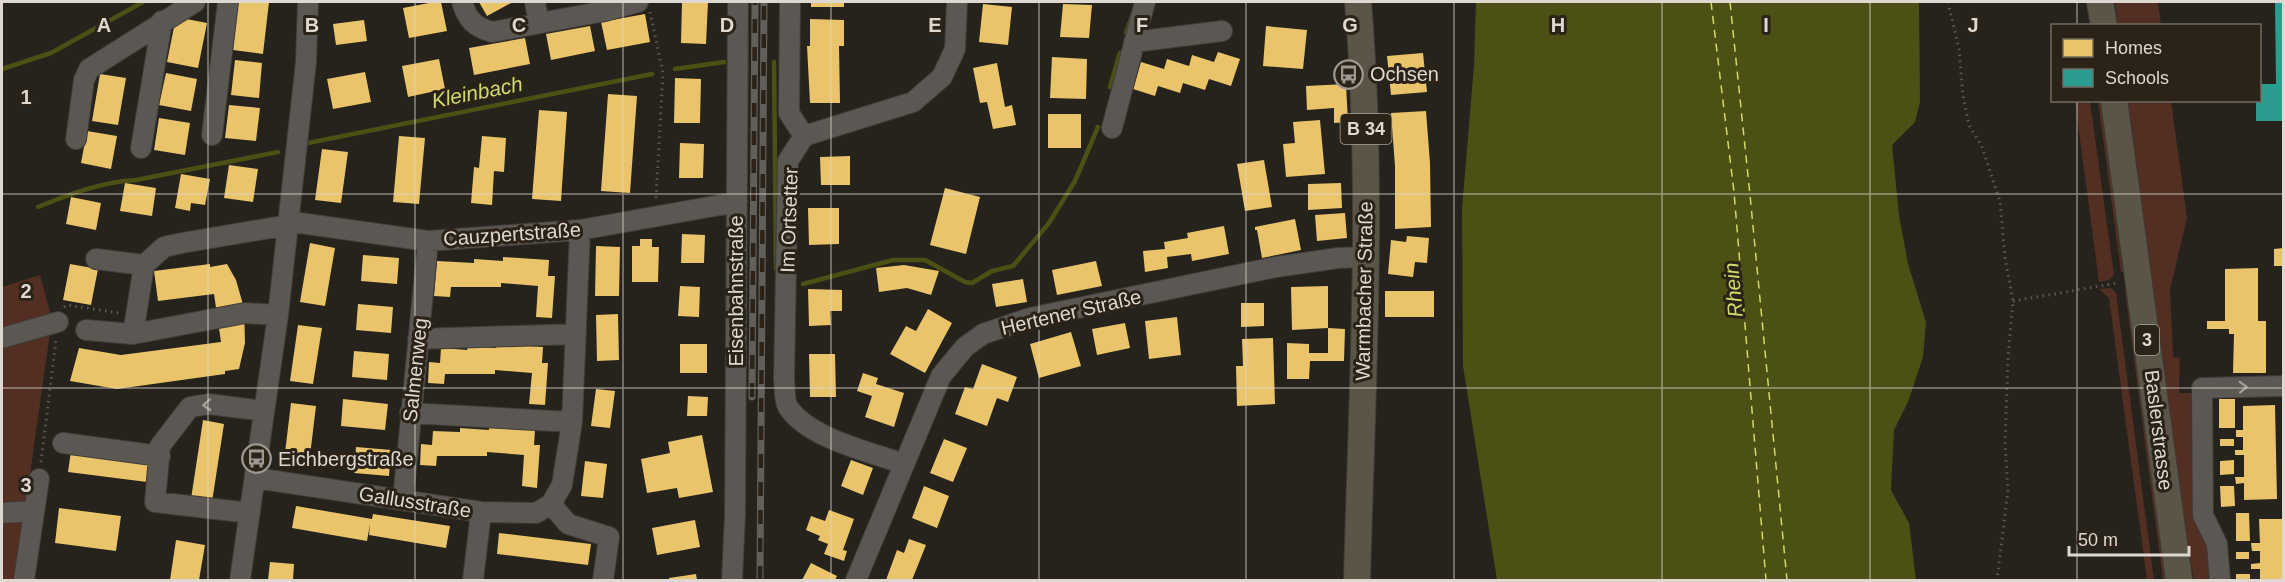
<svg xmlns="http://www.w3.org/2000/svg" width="2285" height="582" viewBox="0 0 2285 582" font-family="Helvetica,sans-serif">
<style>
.green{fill:#522f22}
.water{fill:#4c5015}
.homes{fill:#e9c46a}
.schools{fill:#2a9d8f}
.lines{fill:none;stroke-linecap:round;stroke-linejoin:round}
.stream{stroke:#4c5015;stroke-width:4.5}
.ferry{stroke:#d2d96b;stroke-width:1.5;stroke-dasharray:8 6;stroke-linecap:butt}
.minor-casing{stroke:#403c37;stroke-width:22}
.major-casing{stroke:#403c37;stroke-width:28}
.path{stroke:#5c5a56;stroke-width:3;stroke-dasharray:1.5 4.5;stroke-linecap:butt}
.minor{stroke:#5b5752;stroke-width:20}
.major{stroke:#5a5546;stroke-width:26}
.rail-casing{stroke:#625f5a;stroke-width:7}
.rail{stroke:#2b2317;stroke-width:4.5;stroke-dasharray:14;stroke-linecap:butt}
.oneway{stroke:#a39e98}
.grid{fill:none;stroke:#ded8d1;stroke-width:1.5;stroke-opacity:0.55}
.labels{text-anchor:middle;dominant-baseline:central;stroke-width:6;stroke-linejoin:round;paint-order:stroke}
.shield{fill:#2b2317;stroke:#a8a299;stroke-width:1.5}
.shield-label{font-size:18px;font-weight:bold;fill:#ded8d1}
.poi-label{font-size:20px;fill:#ded8d1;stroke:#2b2317;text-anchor:start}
.street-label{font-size:20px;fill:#ded8d1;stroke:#2b2317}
.water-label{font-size:21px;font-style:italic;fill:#d2d96b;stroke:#2b2317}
.grid-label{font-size:20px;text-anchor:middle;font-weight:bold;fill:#ded8d1;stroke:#2b2317;stroke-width:6;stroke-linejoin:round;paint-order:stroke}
</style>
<rect width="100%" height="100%" fill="#26221c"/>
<path class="green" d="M2115,2H2158L2161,25H2118Z
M2075,101H2090L2114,275L2109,280L2099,282Z
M2098,101H2102L2125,272H2121Z
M2128,101H2171L2187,218L2170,290L2173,357L2180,358L2179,393H2193L2210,548L2211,580H2194L2187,542Z
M40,275L52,319L15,580H2V287Z
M2111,288L2116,293L2154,580H2147L2109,298L2099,289Z
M2128,290L2169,580H2163L2125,291Z"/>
<path class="water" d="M1476,2H1919L1920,102L1915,122L1892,145L1899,215L1908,264L1926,322L1923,357L1908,402L1894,430L1891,490L1909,523L1916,580H1497L1463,366L1462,209L1474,65Z"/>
<path class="homes" d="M238,2H269L263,54L233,50Z
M434,2H441L447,31L409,38L403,8Z
M479,2H513L487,16Z
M682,2H708L706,44L681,43Z
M811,2H844V7H811Z
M983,4L1012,7L1008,45L979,42Z
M1063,4L1092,5L1089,38L1060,37Z
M645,14L650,42L607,50L601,22Z
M176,17L207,23L198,68L167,62Z
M810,19L844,20V46H839L840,103H810L807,46H810Z
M364,20L367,41L336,45L333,24Z
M590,26L595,51L551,60L546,34Z
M1266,26L1307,30L1303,69L1263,66Z
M525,38L530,64L474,75L469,48Z
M1218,52L1240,59L1231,86L1209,79L1205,90L1183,83L1180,93L1158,86L1155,96L1133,89L1141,62L1164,69L1167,59L1189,66L1192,55L1214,62Z
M1423,53L1427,92L1391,95L1387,56Z
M1052,57L1087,59L1086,99L1050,98Z
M439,59L445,89L408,97L402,66Z
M235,60L262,63L259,98L231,95Z
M997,63L1005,107L1012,105L1016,125L993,129L987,102L980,103L973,68Z
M365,72L371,102L333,109L327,79Z
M166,73L197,79L191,111L159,105Z
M100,74L126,78L118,125L92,121Z
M675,78L701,79L700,123H674Z
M1346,84L1348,122L1334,123V108L1307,110L1306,86Z
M608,94L637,96L630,193L601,191Z
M229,105L260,108L256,141L225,138Z
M539,110L567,112L561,201L532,199Z
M1426,111L1430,163L1431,227L1395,229V166L1391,113Z
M1048,114H1081V148H1048Z
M159,118L190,123L185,155L154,150Z
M1320,120L1325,174L1286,177L1283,144L1295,143L1293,122Z
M87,131L117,136L111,169L81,163Z
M399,136L425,138L419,204L393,202Z
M482,136L506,138L504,172L494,171L492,205L471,203L474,167L479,168Z
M680,143L704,144L703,178H679Z
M322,149L348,152L341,203L315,200Z
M850,156V185H821L820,157Z
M1264,160L1272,207L1245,211L1237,164Z
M229,165L258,169L253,202L224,198Z
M181,174L210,179L205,205L191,203L190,211L175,208Z
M125,183L156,188L152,216L120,211Z
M1341,183L1342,208L1308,210V184Z
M945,188L980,197L966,254L930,245Z
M71,197L101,203L96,230L66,224Z
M808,208H839V244L809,245Z
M1345,213L1347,238L1317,241L1315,215Z
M1295,219L1301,250L1262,258L1257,230H1255V227Z
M1224,226L1229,254L1192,261L1191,254L1167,257L1168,268L1145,272L1143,251L1165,249L1164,242L1188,238L1187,233Z
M682,234L705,235L704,263H681Z
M1407,236L1429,238L1427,263L1415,262L1413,277L1388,274L1391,240L1406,242Z
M640,239H652V247H659L658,282H632V246H640Z
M310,243L335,248L325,306L300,302Z
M596,246L620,247L619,296H595Z
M2283,248V266H2274V249Z
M363,255L399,258L397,284L361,281Z
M503,257L549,260L548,276H555L552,318L536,317L538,286L501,283V287H451L450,297L434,296L437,261L474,263V259L503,261Z
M1096,261L1102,286L1057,295L1052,270Z
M70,264L98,269L91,305L63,300Z
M210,264V267L227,264L236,280L244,308L245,343L239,369L225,371V374L117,389L70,381L79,348L121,355L221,342L214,294L158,301L154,271Z
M904,265L939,271L931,295L907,288L879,292L876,268Z
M2258,268V321H2266V373H2233L2234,334H2229V329H2207V321H2225V269Z
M1023,279L1027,302L996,307L992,284Z
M680,286L700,287L699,317L678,316Z
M1328,286V328L1292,330L1291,287Z
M808,289L842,290V311H830L831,325L809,326Z
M1385,291H1434V317H1385Z
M1241,303H1264V326L1241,327Z
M358,304L393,307L391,333L356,330Z
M928,309L952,323L925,373L890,354L906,326L916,331Z
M618,314L619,360L597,361L596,315Z
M1177,317L1181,355L1149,359L1145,321Z
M1125,323L1130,348L1097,355L1092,329Z
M298,325L322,328L313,384L290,381Z
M1328,328L1345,329L1344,361H1310L1309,379H1287V343L1309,344V353H1328Z
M1071,332L1081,366L1039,378L1030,344Z
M1273,338L1275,404L1237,406L1236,366H1243L1242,339Z
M497,344L543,347L542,363H548L545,405L529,404L532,373L495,370V374H445L444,384L428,383L429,362L440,363L441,348L467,350L468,346L496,348Z
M680,344H707V373H680Z
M354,351L389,354L387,380L352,377Z
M809,354H835L836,397H810Z
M982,364L1017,377L1008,402L997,398L987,426L955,414L965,387L973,389Z
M863,373L878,378L876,384L904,393L894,427L865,417L872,396L857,391Z
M596,389L615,391L610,428L591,426Z
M688,396L708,397L707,416H687Z
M343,399L388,404L385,430L341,426Z
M2219,399H2235V428H2219Z
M291,403L316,406L309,464L284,461Z
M2275,405L2277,499L2244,500V483L2236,484L2235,477H2244V455H2235V450H2243V437H2236V430H2243V406Z
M203,420L224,424L212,502L191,499Z
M489,426L535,430L534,445H540L537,488L522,486L524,455L487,452V456H437L436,466L420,465L421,444L432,445L433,431L460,432V428L489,430Z
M702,435L713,492L679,498L677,488L647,493L641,459L670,453L668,442Z
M944,439L967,448L953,482L930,473Z
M2220,439H2234V446H2220Z
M356,447L391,450L389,476L354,473Z
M71,451L150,462L147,482L68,472Z
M851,460L873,468L863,495L841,486Z
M2234,460V474L2220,475V461Z
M585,461L607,464L603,498L581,496Z
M924,486L949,496L937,528L912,518Z
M2220,486H2234L2235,506L2221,507Z
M296,506L372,519L373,514L450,526L446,548L369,535L370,524L367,541L292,528Z
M59,508L121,516L116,551L55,543Z
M829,510L854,519L843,550L847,551L844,561L824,554L828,544L818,540L820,536L806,530L811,516L825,521Z
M2236,513H2249L2250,541H2236Z
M2259,519H2283V580H2260V569H2251V564L2260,563V551H2252L2251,543H2260Z
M695,520L700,547L657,555L652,528Z
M499,533L591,544L588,565L497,554Z
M909,539L926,545L912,580H886L897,550L904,553Z
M176,540L205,545L199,580H170Z
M2236,552H2249V559H2236Z
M270,562L294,564L293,580H268Z
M811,563L837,576L835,580H802Z
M696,574L697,580H669V578Z
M2236,574H2250V580H2236Z"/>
<path class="schools" d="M2275,2H2284V121H2256V100H2260V84H2276Z"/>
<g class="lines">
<path class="stream" d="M1126,33L1132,16
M774,62L776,269
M2,69L51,53L143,2
M675,69L724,62
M1110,87L1120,53
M308,143L652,74
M38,207C70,194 101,182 136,180L278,152
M803,284L893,260H925L965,282L972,283L992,271L1013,266L1049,223L1075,181L1098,127"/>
<path class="ferry" d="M1711,2L1734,192L1766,580
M1730,2L1750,195L1787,580"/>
<defs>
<path id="minor" d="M462,2C467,19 474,27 492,32L605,11L638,2
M535,2L539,23
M790,2L789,113L804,136
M1134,42L1222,31
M1112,128L1145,2
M212,135L228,2
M76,139L84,80L89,69L195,2
M141,148L162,21
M96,259L144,265
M86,330L133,334L245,313L278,315
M133,334L144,265L164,247L182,243L300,223L428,241L580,230L737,202
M2,338L58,322
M418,339L576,334
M410,413L572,422
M63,443L160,456
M904,464C870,452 808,438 788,407C784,400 785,387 784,379L788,161L804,136L913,102L942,77L955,49L957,2
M255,478L481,512L536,513L551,504L562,485L572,422L580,230
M403,500L428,241
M551,504L568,524L609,537L603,580
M2,513L34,511
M250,513L155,502L160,446L190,407L209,404L264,411
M24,580L39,479
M240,580L278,315L306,62L308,2
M473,580L481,512
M732,580L735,514L738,2
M856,580L941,376L965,347L983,334L1030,318L1276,267L1338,258L1366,257
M2220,580L2217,544L2203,515L2202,388L2284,386"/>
<path id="major" d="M2100,2L2104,26
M2114,100L2179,580
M1357,580C1362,388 1374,194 1358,2"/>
</defs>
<use href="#minor" class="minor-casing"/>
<use href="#major" class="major-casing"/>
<path class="path" d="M1948,2L1959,49L1963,96L1969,125L1982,147L2000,201L2005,258L2013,301L2008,357L2005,444L2008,490L1997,580
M650,12L663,73L656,198
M2013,301L2118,283
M64,307L67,305L119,313
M41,462L56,340"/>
<use href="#minor" class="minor"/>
<use href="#major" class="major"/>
<defs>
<path id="rail" d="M752,397L755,2
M760,580L764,2"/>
</defs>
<use href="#rail" class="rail-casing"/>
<use href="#rail" class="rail"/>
</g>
<defs><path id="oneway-chevron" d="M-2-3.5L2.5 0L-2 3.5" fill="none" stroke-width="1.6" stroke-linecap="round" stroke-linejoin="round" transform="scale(1.5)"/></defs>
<g class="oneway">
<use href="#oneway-chevron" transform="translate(2243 387) rotate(-2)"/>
<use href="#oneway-chevron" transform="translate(207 405) rotate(177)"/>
</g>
<path class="grid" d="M208,2V580M415,2V580M623,2V580M831,2V580M1039,2V580M1246,2V580M1454,2V580M1662,2V580M1870,2V580M2077,2V26M2077,100V580M2,194H2284M2,388H2284"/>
<defs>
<symbol id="bus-ring" viewBox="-11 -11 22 22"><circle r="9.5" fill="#2b2317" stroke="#9e9892" stroke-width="1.5"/><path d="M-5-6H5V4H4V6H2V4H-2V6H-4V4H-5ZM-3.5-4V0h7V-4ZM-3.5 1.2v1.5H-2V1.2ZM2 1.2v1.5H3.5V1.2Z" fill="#9e9892"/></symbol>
</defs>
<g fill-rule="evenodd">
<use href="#bus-ring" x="1332" y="58" width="33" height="33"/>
<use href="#bus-ring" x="240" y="442" width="33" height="33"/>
</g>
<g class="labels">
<g class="shield">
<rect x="1340.5" y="114" width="51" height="30" rx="4.5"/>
<rect x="2135" y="325" width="24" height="30" rx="4.5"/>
</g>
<g class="shield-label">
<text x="1366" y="129">B 34</text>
<text x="2147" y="340">3</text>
</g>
<g class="poi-label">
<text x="1370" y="74">Ochsen</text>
<text x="278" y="459">Eichbergstraße</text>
</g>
<g class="street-label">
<text transform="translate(789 220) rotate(-88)">Im Ortsetter</text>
<text transform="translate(512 234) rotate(-4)">Cauzpertstraße</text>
<text transform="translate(736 291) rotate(-90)">Eisenbahnstraße</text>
<text transform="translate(1364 291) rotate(-89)">Warmbacher Straße</text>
<text transform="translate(1071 312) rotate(-13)">Hertener Straße</text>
<text transform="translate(415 370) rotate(-84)">Salmenweg</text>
<text transform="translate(2159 430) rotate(83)">Baslerstrasse</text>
<text transform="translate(415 502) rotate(9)">Gallusstraße</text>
</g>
<g class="water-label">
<text transform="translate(477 92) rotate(-11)">Kleinbach</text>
<text transform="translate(1733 290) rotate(-95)">Rhein</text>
</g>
</g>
<g class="grid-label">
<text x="104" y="32">A</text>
<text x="312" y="32">B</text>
<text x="519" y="32">C</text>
<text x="727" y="32">D</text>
<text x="935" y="32">E</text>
<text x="1142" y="32">F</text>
<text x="1350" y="32">G</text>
<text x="1558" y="32">H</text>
<text x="1766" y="32">I</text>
<text x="1973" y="32">J</text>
<text x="26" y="104">1</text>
<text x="26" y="298">2</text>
<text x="26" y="492">3</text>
</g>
<rect width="2285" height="582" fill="none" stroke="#ded8d1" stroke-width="6"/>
<rect x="2051" y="24" width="210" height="78" fill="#2b2317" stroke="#736b61" stroke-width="1.5"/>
<rect x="2063" y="39" width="30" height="18" fill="#e9c46a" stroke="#736b61" stroke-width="1.5"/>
<text x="2105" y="54" font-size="18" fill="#ded8d1">Homes</text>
<rect x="2063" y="69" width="30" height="18" fill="#2a9d8f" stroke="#736b61" stroke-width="1.5"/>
<text x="2105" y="84" font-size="18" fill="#ded8d1">Schools</text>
<path d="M2069 546v9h120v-9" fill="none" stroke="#ded8d1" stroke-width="3"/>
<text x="2078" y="546" font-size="18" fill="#ded8d1" stroke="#2b2317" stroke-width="4.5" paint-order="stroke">50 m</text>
</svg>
